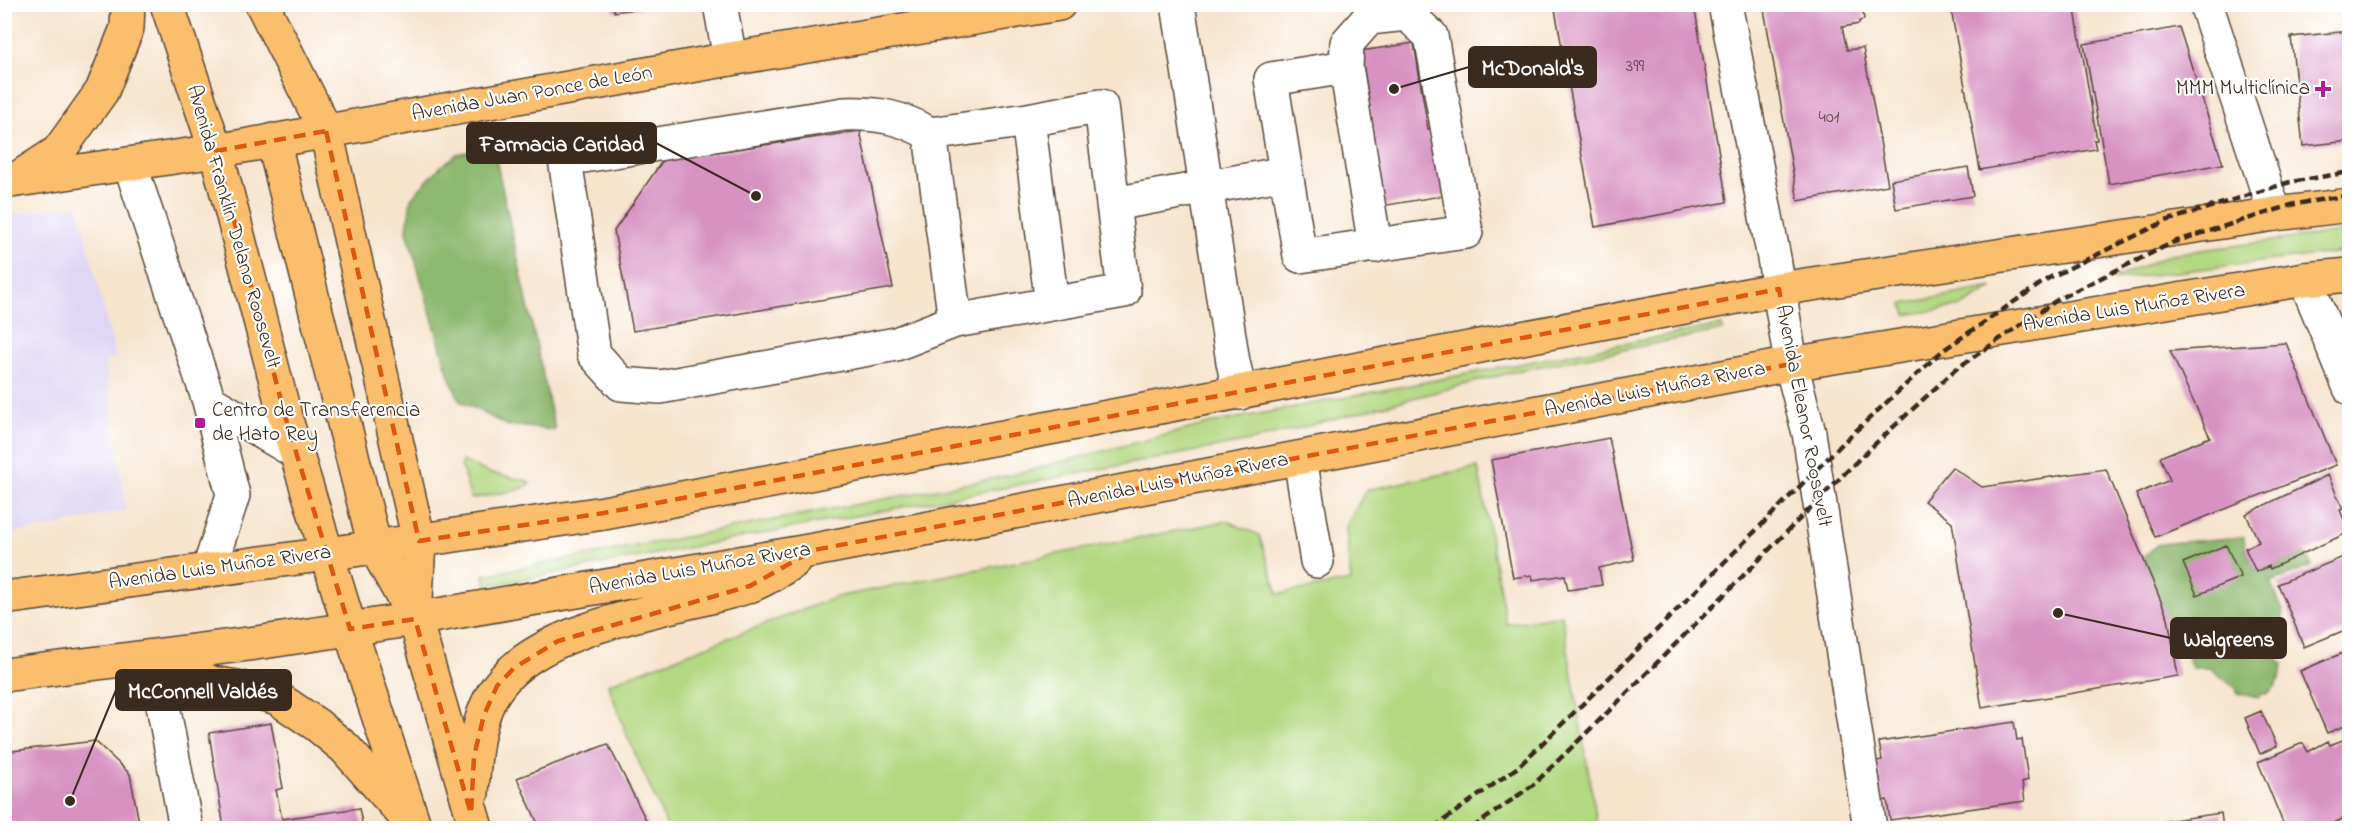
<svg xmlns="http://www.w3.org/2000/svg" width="2354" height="833" viewBox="0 0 2354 833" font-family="'Indie Flower',sans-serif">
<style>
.built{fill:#dfd5f5}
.green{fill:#b2d881;stroke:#768150;stroke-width:1.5}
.forest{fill:#8db86f;stroke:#647146;stroke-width:1.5}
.building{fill:#d792c2}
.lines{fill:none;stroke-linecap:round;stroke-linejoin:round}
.minor-casing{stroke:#574638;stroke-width:36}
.major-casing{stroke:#574638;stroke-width:36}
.minor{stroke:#fff;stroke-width:33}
.major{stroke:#fabe6d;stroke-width:33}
.rail{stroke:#3b2a1e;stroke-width:4.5;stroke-dasharray:9 4.5;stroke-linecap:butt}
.marked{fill:none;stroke:#df570d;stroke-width:4.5;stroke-dasharray:12 8;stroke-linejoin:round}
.poi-dot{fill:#b5179e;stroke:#fff;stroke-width:2}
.labels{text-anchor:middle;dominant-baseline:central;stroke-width:4.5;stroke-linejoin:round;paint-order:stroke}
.number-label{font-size:18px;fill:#624447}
.poi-label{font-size:21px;fill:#3b2a1e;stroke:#fff;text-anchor:end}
.street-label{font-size:21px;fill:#3b2a1e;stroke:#fff}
.leader{fill:none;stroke:#3b2a1e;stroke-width:2}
.callout-dot{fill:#3b2a1e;stroke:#fff;stroke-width:2}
.callout{fill:#3b2a1e;stroke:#3b2a1e;stroke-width:2}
.callout-label{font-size:22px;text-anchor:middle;font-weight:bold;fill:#fff}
</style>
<rect width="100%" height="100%" fill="#fff"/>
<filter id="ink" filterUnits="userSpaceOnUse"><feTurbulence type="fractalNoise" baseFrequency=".0167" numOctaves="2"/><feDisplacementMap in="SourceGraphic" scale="12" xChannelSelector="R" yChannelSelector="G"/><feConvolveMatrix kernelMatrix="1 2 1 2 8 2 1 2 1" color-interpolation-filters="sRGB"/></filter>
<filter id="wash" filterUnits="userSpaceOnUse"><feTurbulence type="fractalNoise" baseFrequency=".008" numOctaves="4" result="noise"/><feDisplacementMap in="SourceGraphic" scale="24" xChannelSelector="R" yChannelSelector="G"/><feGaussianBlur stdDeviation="1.35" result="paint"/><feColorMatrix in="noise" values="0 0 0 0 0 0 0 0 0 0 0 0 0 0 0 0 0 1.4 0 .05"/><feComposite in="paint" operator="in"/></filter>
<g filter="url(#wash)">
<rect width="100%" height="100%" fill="#f6e4cd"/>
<path class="built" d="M78,205L116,358L105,361L126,510L51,527L5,534V216Z"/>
<path class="green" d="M2349,231V251L2111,280L2171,254Z
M1993,287L1963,306L1906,315L1903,304Z
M1722,325L1723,330L1516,371L1254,440L487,586L484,575L1011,475L1212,423Z
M462,461L490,473L528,481L530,484L521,489L471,499L461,465Z
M1478,467L1506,624L1562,615L1598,828H668L627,735L608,684L836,597L1227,521L1259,535L1278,594L1351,581L1346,527L1366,490Z"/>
<path class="forest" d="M493,146L555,430L506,425L460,401L449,376L407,231L411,198L440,167L457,154Z
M2244,537L2245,549L2256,572L2269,566L2270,569L2304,553L2312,566L2271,582L2284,614L2274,635H2267L2261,644L2283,664C2281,675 2277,688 2267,694H2262L2258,698L2238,693L2236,688L2209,668H2192L2178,631L2170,627L2143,558L2157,545L2169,543Z"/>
<g id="blocks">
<path class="building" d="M613,4H653V6L614,12Z
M1554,4H1691L1696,16L1727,202L1595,227Z
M1763,4H1862L1864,20L1859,21V24L1842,27L1847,50L1863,48L1888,185L1798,201Z
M1950,4H2074L2097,140H2094L2096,149L1980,170Z
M2179,27L2223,164L2109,184L2084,44Z
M4,28L8,44L5,53H4Z
M2350,31V141L2303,146L2291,37Z
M1414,43L1428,129L1436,128L1447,195L1376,207L1365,142L1375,140L1361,51Z
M860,131L893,288L633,331L614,231L663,160Z
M1968,167L1973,196L1896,209L1891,180Z
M2286,343L2336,465L2155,537L2136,494L2170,480L2160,457L2210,437L2170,351Z
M1609,438L1634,560L1599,568L1602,585L1568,590L1565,575L1533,580L1532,575L1513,578L1491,460Z
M1952,467L1982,487L2106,469L2168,618L2178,676L1982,708L1952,522L1924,501Z
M2328,475L2343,509L2340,510L2349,532L2270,569L2269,566L2256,572L2245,548L2259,542L2246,514Z
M2226,545L2241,577L2197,595L2183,563Z
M2350,554V628L2304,647L2278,584Z
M2350,650V724L2327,733L2300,671Z
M2261,711L2277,746L2260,754L2245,718Z
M2014,722L2017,740L2022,739L2028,780L2022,782L2025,801L1890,820L1887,800L1883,801L1877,761L1882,760L1879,742Z
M271,723L283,788L276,790L282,819L359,808L363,828H224L209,733Z
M2350,737V815L2328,826L2329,828H2285L2258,762L2303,743L2308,752L2328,741L2330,745Z
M95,741L130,774L140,828H4V752Z
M608,744L650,828H540L517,778Z
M2221,813L2223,828H2124V827Z"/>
</g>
</g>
<g filter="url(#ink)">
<use href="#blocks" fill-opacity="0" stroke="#574638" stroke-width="1.5"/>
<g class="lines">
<defs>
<path id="minor" d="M720,4L730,59
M1178,4L1233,362L1240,393
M1725,4L1774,258L1791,364L1809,433L1870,828
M2206,4L2275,214
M1028,120L1052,304
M930,134C902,117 877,113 844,114L565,159L594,354L621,384L660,387L896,344L955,321
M130,164L209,401L233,495L209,569
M1286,173L1300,256L1466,232L1431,36L1407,14L1369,18L1347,43L1346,67L1375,246
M1113,204L1101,106L1028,120L930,134L955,321L1124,291L1113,204L1286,173L1271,79L1346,67
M2305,279L2350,388
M209,401L296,452
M1300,458L1317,561
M154,657L186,828"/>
<path id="major" d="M167,4L216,151L285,416L350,629L415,828
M262,4L326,131L419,541L415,619
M273,140L375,547L415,619L476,828
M21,176L58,152L102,91L127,28L128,4
M4,182L216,151L730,59L1059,4
M4,598L327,554L604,513L1779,289L2275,214L2350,205
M154,657L212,683L237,687L277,698L317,725L345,748L406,817
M4,675L263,642L415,619L814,550L1791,364L2305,279L2350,275
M472,794C474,758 476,714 499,685C539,631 647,613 710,597C723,593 737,591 749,586C764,581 779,570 793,562"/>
</defs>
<use href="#minor" class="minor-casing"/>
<use href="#major" class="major-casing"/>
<use href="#minor" class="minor"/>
<use href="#major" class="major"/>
<path class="rail" d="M1433,828L1518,767L1598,689L1846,440L1942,351L2049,278L2166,221L2290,182L2350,172
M1472,828L1533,785L1614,706L1862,456L1956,369L2060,298L2174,242L2295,204L2350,195"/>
</g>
</g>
<path class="marked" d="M326,131L419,541L604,513L1779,289L1791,364L814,550L750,586L558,641L514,668L497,686L484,715L474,756L471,814L415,619L350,629L285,416L216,151Z"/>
<g class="poi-dot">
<path d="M2320 80h6v6h6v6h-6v6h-6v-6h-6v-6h6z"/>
<rect x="194" y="417" width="12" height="12" rx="3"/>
</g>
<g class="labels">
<g class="number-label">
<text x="1635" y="67">399</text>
<text x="1829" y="118">401</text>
</g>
<g class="poi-label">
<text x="2310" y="89">MMM Multiclínica</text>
<text x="212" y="411" text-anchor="start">Centro de Transferencia<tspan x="212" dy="24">de Hato Rey</tspan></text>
</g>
<g class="street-label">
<text transform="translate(532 94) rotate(-10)">Avenida Juan Ponce de León</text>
<text transform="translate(233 227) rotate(74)">Avenida Franklin Delano Roosevelt</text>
<text transform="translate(2134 308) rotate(-9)">Avenida Luis Muñoz Rivera</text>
<text transform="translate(1655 390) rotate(-11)">Avenida Luis Muñoz Rivera</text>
<text transform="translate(1803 416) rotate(79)">Avenida Eleanor Roosevelt</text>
<text transform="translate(1178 481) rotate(-11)">Avenida Luis Muñoz Rivera</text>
<text transform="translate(220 568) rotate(-8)">Avenida Luis Muñoz Rivera</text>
<text transform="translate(700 569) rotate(-10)">Avenida Luis Muñoz Rivera</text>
</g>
</g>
<path class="leader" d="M1394 89L1469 67M756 196L656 143M2058 613L2171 638M70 801L116 690"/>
<g class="callout-dot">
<circle cx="1394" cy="89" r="6"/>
<circle cx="756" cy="196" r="6"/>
<circle cx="2058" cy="613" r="6"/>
<circle cx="70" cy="801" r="6"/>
</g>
<g class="callout">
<rect x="1469" y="47" width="127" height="40" rx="6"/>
<rect x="467" y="123" width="189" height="40" rx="6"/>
<rect x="2171" y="618" width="115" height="40" rx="6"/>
<rect x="116" y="670" width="175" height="40" rx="6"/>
</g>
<g class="callout-label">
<text x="1533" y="75">McDonald's</text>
<text x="562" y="151">Farmacia Caridad</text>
<text x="2229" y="646">Walgreens</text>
<text x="203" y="698">McConnell Valdés</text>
</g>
<rect width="2354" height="833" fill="none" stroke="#fff" stroke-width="24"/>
</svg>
